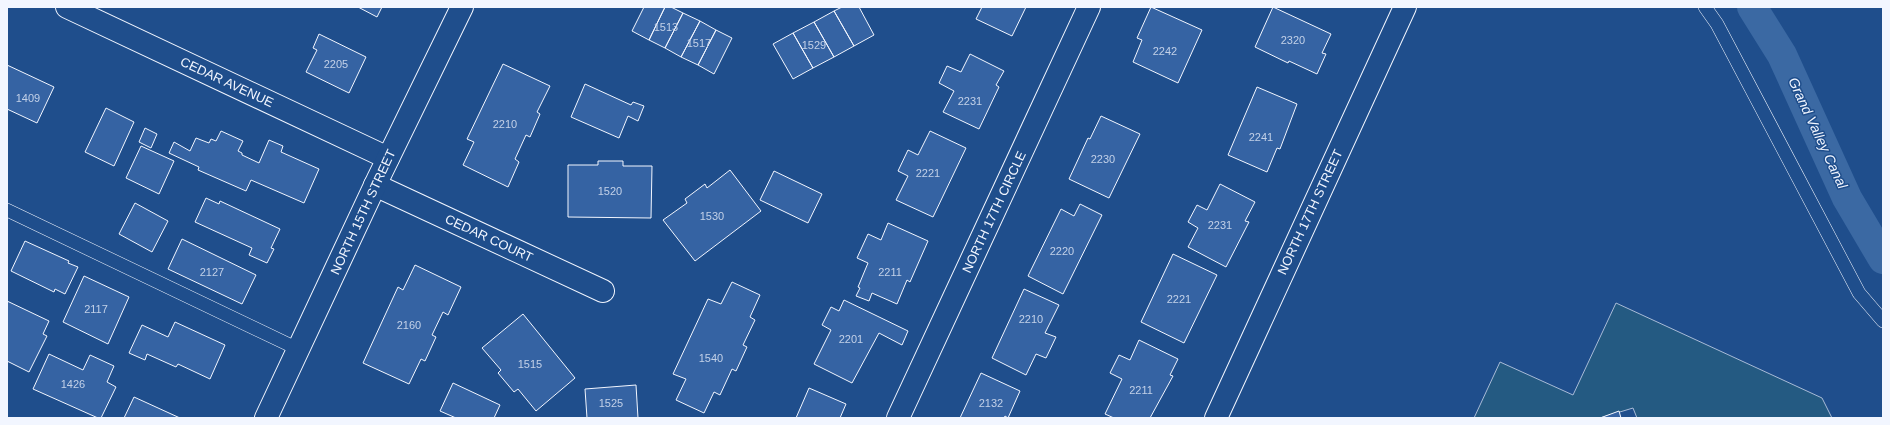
<svg xmlns="http://www.w3.org/2000/svg" width="1890" height="425" viewBox="0 0 1890 425" font-family="Helvetica,sans-serif">
<style>
.green{fill:#245a82;stroke:#a8bbd7}
.lines{fill:none;stroke-linecap:round;stroke-linejoin:round}
.canal{stroke:#3b69a3;stroke-width:30}
.building{fill:#3563a3;stroke:#f2f6ff}
.service-casing{stroke:#f2f6ff;stroke-width:14}
.minor-casing{stroke:#f2f6ff;stroke-width:24}
.tertiary-casing{stroke:#f2f6ff;stroke-width:24}
.service{stroke:#1f4e8c;stroke-width:13}
.minor{stroke:#1f4e8c;stroke-width:22}
.tertiary{stroke:#1f4e8c;stroke-width:22}
.labels{text-anchor:middle;dominant-baseline:central;stroke-width:3;stroke-linejoin:round;paint-order:stroke}
.number-label{font-size:11px;fill:#c3d1e8}
.street-label{font-size:13px;fill:#f2f6ff;stroke:#1f4e8c}
.water-label{font-size:14px;font-style:italic;fill:#f2f6ff;stroke:#1f4e8c}
</style>
<rect width="100%" height="100%" fill="#1f4e8c"/>
<path class="green" d="M1616,303L1822,398L1832,418H1637L1633,408L1600,418H1474L1500,362L1573,395Z"/>
<g class="lines">
<path class="canal" d="M1752,7L1782,55L1847,198L1883,259"/>
</g>
<path class="building" d="M358,7H382L377,17Z
M644,7H665L649,40L632,31Z
M665,7H671L683,13L665,48L649,40Z
M842,7H859L874,35L854,46L834,11Z
M982,7H1026L1012,36L976,19Z
M1151,7L1202,30L1178,83L1133,62L1142,40L1137,38Z
M1273,7L1331,34L1322,53L1326,54L1317,74L1289,61L1288,63L1255,47Z
M834,11L854,46L834,57L814,22Z
M683,13L700,21L681,57L665,48Z
M700,21L716,30L698,65L681,57Z
M814,22L834,57L813,68L793,33Z
M716,30L732,38L714,74L698,65Z
M793,33L813,68L793,79L773,44Z
M319,34L366,57L349,93L306,72L317,50L313,48Z
M970,54L1004,71L996,85L999,87L979,129L943,112L954,91L939,83L947,66L961,72Z
M503,64L550,86L537,112L540,114L530,137L526,135L515,159L519,162L508,187L463,165L474,142L467,139Z
M7,65L54,87L37,123L7,109Z
M585,84L631,105L633,102L644,106L638,121L628,116L619,138L571,117Z
M1257,87L1297,104L1280,149L1277,148L1267,172L1228,155Z
M106,108L134,122L114,166L85,152Z
M1101,116L1140,134L1109,198L1069,179L1088,138L1090,139Z
M145,128L157,134L151,148L139,142Z
M221,131L243,141L238,151L242,153V155L259,163L269,140L283,146L281,152L319,169L304,203L251,180L246,191L198,170L199,167L169,153L174,142L190,151L196,138L209,143L211,139L216,141Z
M930,131L966,148L933,217L896,200L908,176L898,171L908,150L918,155Z
M141,146L174,161L159,194L126,178Z
M598,161H623V166H652L651,218L568,217V165H598Z
M730,170L761,211L695,261L663,220L687,203L685,199L705,184L707,188Z
M774,171L822,194L808,223L760,200Z
M1220,184L1255,202L1245,221L1249,222L1226,267L1188,247L1198,228L1188,222L1197,205L1207,210Z
M206,198L219,204L220,201L280,229L271,248L274,249L267,263L249,255L252,248L195,222Z
M135,203L168,221L152,252L119,234Z
M1080,204L1102,215L1063,294L1028,276L1061,209L1074,216Z
M888,223L928,241L910,282L907,280L897,304L872,293L869,301L856,296L860,288L858,287L868,263L857,258L868,234L881,240Z
M182,239L256,275L242,304L168,269Z
M25,241L69,261L68,263L78,267L65,294L55,289L54,292L11,271Z
M1173,254L1217,275L1184,343L1141,322Z
M415,265L461,287L448,315L443,312L432,335L436,337L425,361L421,359L409,384L363,363L398,287L403,290Z
M84,276L129,297L108,344L63,322Z
M732,282L760,295L750,317L755,320L743,345L747,347L736,371L732,369L720,395L714,392L704,413L676,400L686,379L673,374L708,299L721,304Z
M1024,289L1059,305L1045,333L1056,337L1046,358L1036,354L1026,375L992,358Z
M844,300L908,331L902,345L879,333L852,383L814,364L831,330L822,325L831,307L839,311Z
M7,301L49,321L43,334L47,336L29,372L7,361Z
M523,314L575,378L536,411L518,389L514,392L498,373L501,370L482,348Z
M175,322L225,345L210,379L178,364L176,367L147,354L145,360L129,353L142,325L168,337Z
M1139,340L1178,359L1170,375L1173,376L1150,418H1114L1105,414L1122,379L1110,373L1119,355L1130,360Z
M49,354L83,370L90,355L114,366L107,382L116,387L101,418H98L33,389Z
M981,373L1020,391L1008,418L1005,416L1004,418H960Z
M453,383L500,405L494,418H456L440,411Z
M636,385L638,418H587L585,389Z
M809,388L846,404L840,418H796Z
M134,397L180,418H124Z
M1619,411L1621,418H1600Z"/>
<g class="lines">
<defs>
<path id="service" d="M1705,7L1717,24L1859,293L1883,321
M7,210L298,349"/>
<path id="minor" d="M67,7L388,158
M375,185L603,291
M898,418L1089,7
M1216,418L1405,7"/>
<path id="tertiary" d="M266,418L378,179L462,7"/>
</defs>
<use href="#service" class="service-casing"/>
<use href="#minor" class="minor-casing"/>
<use href="#tertiary" class="tertiary-casing"/>
<use href="#service" class="service"/>
<use href="#minor" class="minor"/>
<use href="#tertiary" class="tertiary"/>
</g>
<g class="labels">
<g class="number-label">
<text x="666" y="27">1513</text>
<text x="1293" y="40">2320</text>
<text x="699" y="43">1517</text>
<text x="814" y="45">1529</text>
<text x="1165" y="51">2242</text>
<text x="336" y="64">2205</text>
<text x="28" y="98">1409</text>
<text x="970" y="101">2231</text>
<text x="505" y="124">2210</text>
<text x="1261" y="137">2241</text>
<text x="1103" y="159">2230</text>
<text x="928" y="173">2221</text>
<text x="610" y="191">1520</text>
<text x="712" y="216">1530</text>
<text x="1220" y="225">2231</text>
<text x="1062" y="251">2220</text>
<text x="212" y="272">2127</text>
<text x="890" y="272">2211</text>
<text x="1179" y="299">2221</text>
<text x="96" y="309">2117</text>
<text x="1031" y="319">2210</text>
<text x="409" y="325">2160</text>
<text x="851" y="339">2201</text>
<text x="711" y="358">1540</text>
<text x="530" y="364">1515</text>
<text x="73" y="384">1426</text>
<text x="1141" y="390">2211</text>
<text x="611" y="403">1525</text>
<text x="991" y="403">2132</text>
</g>
<g class="street-label">
<text transform="translate(227 82) rotate(25)">CEDAR AVENUE</text>
<text transform="translate(363 212) rotate(-65)">NORTH 15TH STREET</text>
<text transform="translate(994 212) rotate(-65)">NORTH 17TH CIRCLE</text>
<text transform="translate(1310 212) rotate(-65)">NORTH 17TH STREET</text>
<text transform="translate(489 238) rotate(25)">CEDAR COURT</text>
</g>
<g class="water-label">
<text transform="translate(1818 133) rotate(65)">Grand Valley Canal</text>
</g>
</g>
<rect width="1890" height="425" fill="none" stroke="#f2f6ff" stroke-width="16"/>
</svg>
